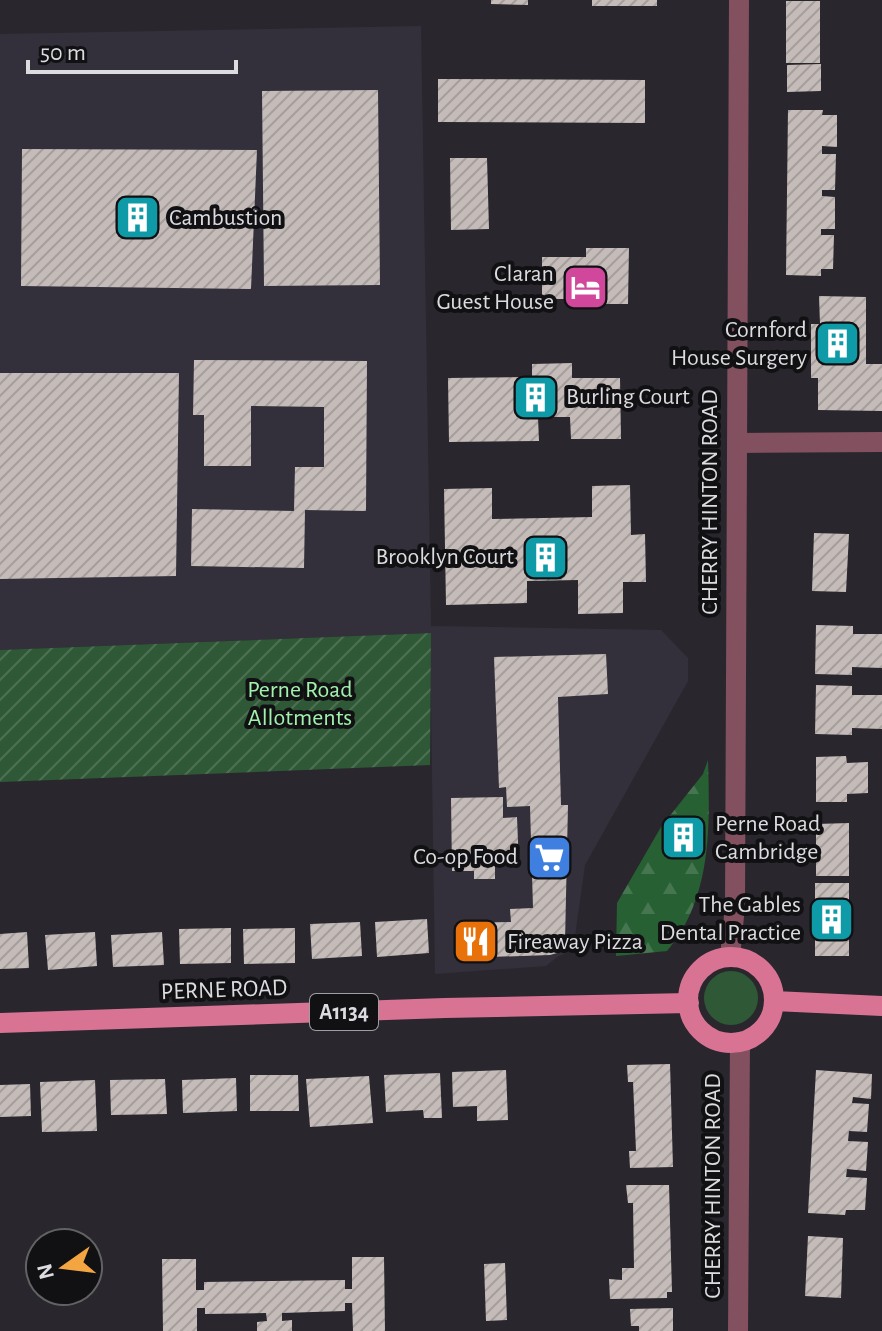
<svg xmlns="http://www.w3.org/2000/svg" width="882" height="1331" viewBox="0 0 882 1331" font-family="'Alegreya Sans',sans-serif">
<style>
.built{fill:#33303b}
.grass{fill:#2f5936}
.forest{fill:url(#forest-firs)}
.garden{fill:url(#garden-furrows)}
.building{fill:url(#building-hatch)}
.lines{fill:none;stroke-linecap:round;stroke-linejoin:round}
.minor{stroke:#82505e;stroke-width:20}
.tertiary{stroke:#82505e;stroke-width:20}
.primary{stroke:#d97393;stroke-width:20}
.labels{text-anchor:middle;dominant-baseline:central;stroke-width:8;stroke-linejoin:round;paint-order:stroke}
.shield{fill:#111113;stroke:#9f9ea2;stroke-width:2}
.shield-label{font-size:22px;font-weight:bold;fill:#dcdbdf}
.poi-label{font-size:24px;fill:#dcdbdf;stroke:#111113;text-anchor:end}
.street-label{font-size:24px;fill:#dcdbdf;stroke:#111113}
.park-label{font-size:24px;fill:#a0f2ac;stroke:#111113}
</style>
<defs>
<pattern id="forest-firs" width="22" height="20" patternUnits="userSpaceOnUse" patternTransform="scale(2)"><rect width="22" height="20" fill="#276033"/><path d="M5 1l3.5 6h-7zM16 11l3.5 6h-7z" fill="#467650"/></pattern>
<pattern id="garden-furrows" width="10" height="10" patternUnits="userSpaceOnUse" patternTransform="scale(2)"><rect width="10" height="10" fill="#2f5936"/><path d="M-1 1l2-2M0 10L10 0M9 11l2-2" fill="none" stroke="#4d7053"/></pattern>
<pattern id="building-hatch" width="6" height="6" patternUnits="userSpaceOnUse" patternTransform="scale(2)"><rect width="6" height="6" fill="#c5bcb9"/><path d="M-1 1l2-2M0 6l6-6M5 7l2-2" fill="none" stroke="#a49e9c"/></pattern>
</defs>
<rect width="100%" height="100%" fill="#29272d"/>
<path class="built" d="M421,26L431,626L661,630L688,658V681L585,865L573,950L557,957L546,966L435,974L430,633L0,650V34Z"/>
<path class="grass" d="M704 998a27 27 0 1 1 54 0a27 27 0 1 1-54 0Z"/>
<path class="forest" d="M708,760C710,826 712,898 667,951L616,956L617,903L661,827L703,774Z"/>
<path class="garden" d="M431,633L430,765L0,782V650Z"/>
<path class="building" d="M491,0H528V5L491,4Z
M592,0H657V6H592Z
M786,1H820V63H786Z
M821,64V91L787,92V65Z
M438,79L645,80V123L438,122Z
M378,90L380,285L264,286L262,91Z
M788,110H823L822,115H837V147L822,146V154H836L835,190H822V196L835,197V229H821V235H834L833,269H821V276L786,275Z
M22,149L257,150L251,289L21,286Z
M450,158H487L489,229L451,230Z
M586,248H629L628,304H581L580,299H542V257H586Z
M819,296L866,297V364H882V411L818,410V378H811V324H820Z
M194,360L367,361L366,511L305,510L304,568L191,566L192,509L294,511L295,467H324V407L251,406V466H204V415H193Z
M572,363V378H620L621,439H571L570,417H538L539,441L449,442L448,378L532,377V364Z
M0,373H179L176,576L0,579Z
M630,485L631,535L645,534L646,582H623V613L578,614V580L527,581V603L446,605L444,489L492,488V519L592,517V486Z
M814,533L849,534L846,592L812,591Z
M816,625L853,626V634H882V668L852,667V675L815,674Z
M606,654L608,694L558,697L561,805H568L565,942L557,953L550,955L460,958L459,923L511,922L510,909L533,908L530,806L507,807L506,787L499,788L494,657Z
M816,685L852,686V695H882V729L852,728V735L815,734Z
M846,756L847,763L868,762V793L847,794V802H816V757Z
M503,797V818L517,817L519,866H495V879H474V871H452L451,798Z
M849,823V876H816V824Z
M680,828L695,837L689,848L673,840Z
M815,883H849V956H815Z
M427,919L429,953L377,957L375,922Z
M360,922L362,956L312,959L310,924Z
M231,928V963L180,964L179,929Z
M295,928V963L244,964L243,929Z
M27,932L29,968L0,969V934Z
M95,932L97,966L48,970L45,935Z
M162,932L164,965L113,967L111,935Z
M670,1064L673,1167L630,1168L629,1151H636L633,1082H628L627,1065Z
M506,1070L508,1120L477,1121V1106L453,1107L452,1072Z
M816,1070L872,1074L871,1099L853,1097L852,1103L869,1104L867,1132L849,1131L848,1141L868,1142L866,1171L847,1169L846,1177L867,1178L865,1210H846L845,1215L808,1213Z
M440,1073L442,1118H424L423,1110L386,1112L384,1075Z
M250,1075H298L299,1111H250Z
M369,1076L373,1123L310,1127L306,1079Z
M236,1078L237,1111L183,1113L182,1080Z
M165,1079L167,1114L111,1115L110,1080Z
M95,1080L97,1131L42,1132L40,1082Z
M30,1084L31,1116L0,1117V1085Z
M626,1185H669L672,1292H667V1298L610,1299L609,1279L622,1280V1268H634L633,1203H628Z
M808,1236L843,1238L841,1298L805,1296Z
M352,1257H384L385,1331H353L352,1303H345V1311L282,1313V1321L292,1320V1331H257V1322L267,1321L266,1313L205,1314V1308H197V1331H163L162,1259H196V1290H204V1282L345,1280V1289H352Z
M505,1263L507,1320L486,1321L484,1264Z
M673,1308V1331H639V1326H631L630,1309Z"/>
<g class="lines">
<path class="minor" d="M737,443L882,442"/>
<path class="tertiary" d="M730,957L735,906L739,0
M738,1331L740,1042"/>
<path class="primary" d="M688 1000a43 43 0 1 1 86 0a43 43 0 1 1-86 0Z
M774,1001L882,1006
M0,1023L445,1008L689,1003"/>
</g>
<defs>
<symbol id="building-square" viewBox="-11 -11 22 22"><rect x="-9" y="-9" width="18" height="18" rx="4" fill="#0f9aa8" stroke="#111113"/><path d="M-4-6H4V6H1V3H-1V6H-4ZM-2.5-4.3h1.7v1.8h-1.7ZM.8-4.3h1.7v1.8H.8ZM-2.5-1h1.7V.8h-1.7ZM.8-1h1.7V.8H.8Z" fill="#fff"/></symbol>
<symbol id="hotel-square" viewBox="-11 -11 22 22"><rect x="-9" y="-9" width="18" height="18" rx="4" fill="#d1479c" stroke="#111113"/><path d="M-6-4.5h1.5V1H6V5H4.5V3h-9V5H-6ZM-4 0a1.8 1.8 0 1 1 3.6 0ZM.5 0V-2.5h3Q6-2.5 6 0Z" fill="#fff"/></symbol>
<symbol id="supermarket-square" viewBox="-11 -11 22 22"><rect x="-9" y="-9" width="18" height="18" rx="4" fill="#3f7fe0" stroke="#111113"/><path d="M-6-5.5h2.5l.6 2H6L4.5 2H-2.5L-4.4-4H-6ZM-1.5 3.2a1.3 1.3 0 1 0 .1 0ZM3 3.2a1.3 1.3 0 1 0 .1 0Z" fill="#fff"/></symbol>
<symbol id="restaurant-square" viewBox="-11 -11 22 22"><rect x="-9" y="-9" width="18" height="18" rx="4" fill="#e8710a" stroke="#111113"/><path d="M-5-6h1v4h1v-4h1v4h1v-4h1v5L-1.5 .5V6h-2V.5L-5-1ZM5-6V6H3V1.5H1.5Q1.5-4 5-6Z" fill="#fff"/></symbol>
</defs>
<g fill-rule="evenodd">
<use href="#building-square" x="112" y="192" width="51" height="51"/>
<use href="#hotel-square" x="560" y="262" width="51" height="51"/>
<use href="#building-square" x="812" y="318" width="51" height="51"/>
<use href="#building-square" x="510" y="372" width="51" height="51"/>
<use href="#building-square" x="520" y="532" width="51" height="51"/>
<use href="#building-square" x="658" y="812" width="51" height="51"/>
<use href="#supermarket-square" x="524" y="832" width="51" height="51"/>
<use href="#building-square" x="806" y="894" width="51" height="51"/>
<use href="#restaurant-square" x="450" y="916" width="51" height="51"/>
</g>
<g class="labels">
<rect class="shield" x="310" y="994" width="68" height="36" rx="6"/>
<g class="shield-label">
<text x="344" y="1012">A1134</text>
</g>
<g class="poi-label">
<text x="169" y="218" text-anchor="start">Cambustion</text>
<text x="554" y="274">Claran<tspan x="554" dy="28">Guest House</tspan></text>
<text x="807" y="330">Cornford<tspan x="807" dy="28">House Surgery</tspan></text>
<text x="566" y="397" text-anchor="start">Burling Court</text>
<text x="514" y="557">Brooklyn Court</text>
<text x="715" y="824" text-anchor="start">Perne Road<tspan x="715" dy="28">Cambridge</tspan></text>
<text x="518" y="857">Co-op Food</text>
<text x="801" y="905">The Gables<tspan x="801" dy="28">Dental Practice</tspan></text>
<text x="507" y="942" text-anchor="start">Fireaway Pizza</text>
</g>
<g class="street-label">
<text transform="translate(710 502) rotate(-90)">CHERRY HINTON ROAD</text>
<text transform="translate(224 990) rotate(-2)">PERNE ROAD</text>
<text transform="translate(713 1186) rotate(-90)">CHERRY HINTON ROAD</text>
</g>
<g class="park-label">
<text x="300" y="690">Perne Road<tspan x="300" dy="28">Allotments</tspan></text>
</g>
</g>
<g transform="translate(64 1267) rotate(256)"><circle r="38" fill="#111113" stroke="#626265" stroke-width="2"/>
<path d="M0-6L14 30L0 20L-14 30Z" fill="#f2a541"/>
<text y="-12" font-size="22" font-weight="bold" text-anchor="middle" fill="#dcdbdf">N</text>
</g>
<path d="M28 60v12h208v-12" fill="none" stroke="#dcdbdf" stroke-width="4"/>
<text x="40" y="60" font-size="24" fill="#dcdbdf" stroke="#111113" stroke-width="6" paint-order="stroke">50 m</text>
</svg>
